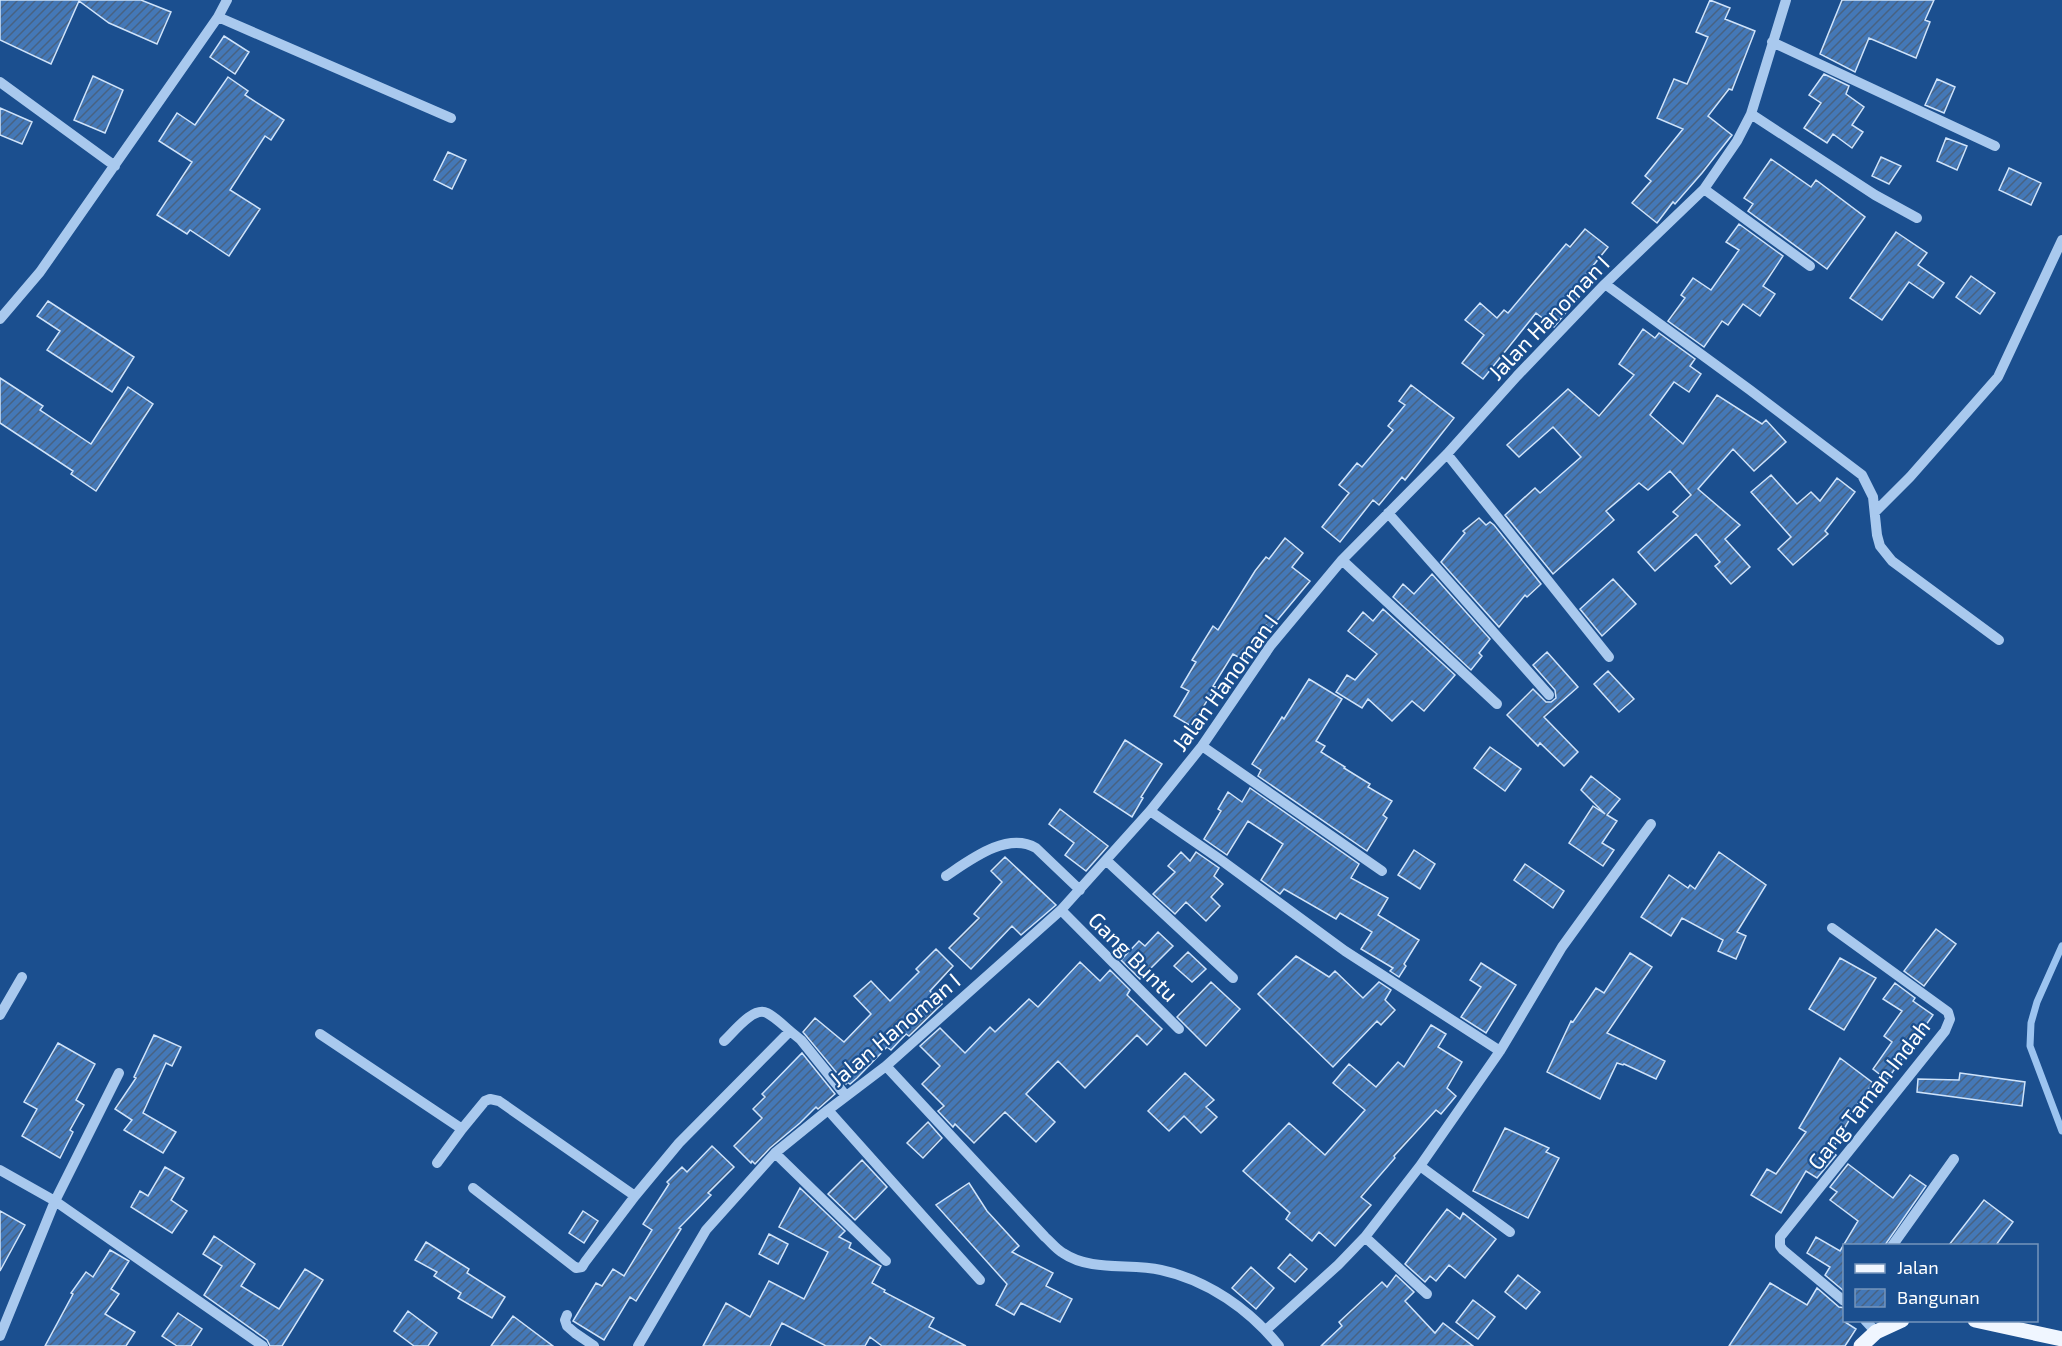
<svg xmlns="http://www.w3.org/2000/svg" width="2062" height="1346" viewBox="0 0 2062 1346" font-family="'Exo 2',sans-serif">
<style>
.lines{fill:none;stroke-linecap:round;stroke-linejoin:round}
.stream{stroke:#9cc4f0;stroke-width:7}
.building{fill:url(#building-hatch);stroke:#cfe3fa;stroke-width:1.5}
.minor{stroke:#a9c9ee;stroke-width:10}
.major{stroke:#f0f6ff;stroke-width:15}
.labels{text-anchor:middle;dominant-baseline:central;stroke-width:4.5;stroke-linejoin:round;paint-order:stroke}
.street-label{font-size:22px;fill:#fff;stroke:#1b4f8f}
</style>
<defs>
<pattern id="building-hatch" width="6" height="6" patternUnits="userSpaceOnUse" patternTransform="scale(1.5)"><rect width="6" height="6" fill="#4478b7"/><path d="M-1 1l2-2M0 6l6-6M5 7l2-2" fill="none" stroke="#486282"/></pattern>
</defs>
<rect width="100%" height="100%" fill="#1b4f8f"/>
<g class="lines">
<path class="stream" d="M2062,946L2037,1002L2031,1023L2030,1046L2062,1131"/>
</g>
<path class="building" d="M0,0H141L171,12L157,44L109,23L79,1L51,64L0,40Z
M1710,0L1730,8L1725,19L1755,31L1732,90L1729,89L1708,116L1732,135L1702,173L1675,204L1673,202L1657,223L1632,203L1651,181L1645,176L1683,129L1657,118L1674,79L1687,84L1708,37L1696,32Z
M1842,0H1934L1925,20L1930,22L1916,58L1869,38L1855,72L1820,54Z
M224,36L249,52L235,74L210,57Z
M1824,74L1849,86L1846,94L1864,107L1852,125L1863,132L1852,148L1833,134L1827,143L1804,128L1821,103L1809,95Z
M93,76L123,90L105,133L74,120Z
M228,77L248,91L245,95L284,120L271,140L265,136L230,190L260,209L229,256L190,230L187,234L157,215L192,162L159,141L177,113L195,125Z
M1937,79L1955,87L1944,113L1925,105Z
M0,108L32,122L22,144L0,135Z
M1946,138L1967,146L1957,170L1937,161Z
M448,152L466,160L452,189L434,180Z
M1881,157L1901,166L1889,184L1872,176Z
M1771,159L1811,187L1816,180L1865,217L1827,269L1748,211L1753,204L1744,198Z
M2009,168L2041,183L2031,205L1999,190Z
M1739,224L1783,256L1763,286L1775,294L1760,316L1743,304L1728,325L1722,321L1704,347L1668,321L1685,298L1681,295L1693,278L1711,290L1739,250L1726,242Z
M1585,229L1608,247L1573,291L1579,296L1559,321L1554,327L1536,313L1483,379L1462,363L1484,335L1465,320L1480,303L1497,318L1504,310L1508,313L1566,244L1570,247Z
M1896,232L1927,253L1918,265L1944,283L1933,298L1909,282L1882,320L1850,298Z
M1971,276L1995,293L1980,314L1956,297Z
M48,301L134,357L112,392L47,350L60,331L37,316Z
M1643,329L1655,338L1659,333L1695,359L1690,366L1701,374L1689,392L1674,382L1650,415L1683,444L1717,395L1762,424L1766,420L1786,442L1754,471L1733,449L1698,489L1740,525L1725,539L1750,567L1731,584L1715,566L1720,562L1696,534L1655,571L1638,552L1678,516L1673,512L1691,495L1670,471L1648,490L1639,483L1606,511L1614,520L1553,574L1505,515L1535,488L1540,493L1581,457L1553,427L1519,457L1507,445L1568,389L1599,416L1634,375L1619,364Z
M0,378L43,406L40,410L91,444L128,387L153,404L96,491L71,474L73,471L0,423Z
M1411,385L1454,418L1405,480L1402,477L1379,505L1373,500L1340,542L1322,527L1349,493L1339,485L1357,463L1362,467L1393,430L1388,426L1405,405L1399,401Z
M1771,475L1797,504L1811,492L1820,501L1837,478L1855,492L1825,531L1828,534L1793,565L1778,549L1791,537L1751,492Z
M1479,518L1486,525L1490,522L1494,525L1541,584L1527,597L1525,595L1499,627L1441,562L1465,533L1463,531Z
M1285,538L1303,553L1292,567L1310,581L1270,629L1266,625L1245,661L1233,654L1213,686L1216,687L1191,726L1174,716L1189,691L1181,687L1196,662L1192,660L1213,626L1218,630L1255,571L1266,557L1269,559Z
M1432,574L1490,639L1479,653L1482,656L1471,670L1393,597L1403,584L1414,594Z
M1613,579L1636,604L1602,636L1580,609Z
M1383,609L1455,675L1424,711L1412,701L1392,721L1368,699L1362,708L1336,692L1347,675L1355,680L1377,654L1348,631L1363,612L1373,621Z
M1547,652L1578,687L1544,717L1578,752L1564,766L1540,743L1538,746L1507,715L1533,689L1546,702H1551L1556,698L1555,690L1533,665Z
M1608,671L1634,699L1619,712L1594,684Z
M1309,679L1342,699L1316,741L1325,746L1321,752L1345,767L1344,768L1370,784L1368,787L1392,801L1383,815L1387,818L1367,851L1258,776L1261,770L1252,764L1282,717L1284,719Z
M1125,740L1162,764L1141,797L1143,798L1132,817L1094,792Z
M1490,747L1521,769L1505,791L1474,768Z
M1591,776L1620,799L1607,815L1617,821L1602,843L1614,850L1603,866L1569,843L1593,806L1605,814L1581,790Z
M1250,788L1359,864L1351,878L1388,898L1378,915L1419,940L1404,964L1406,966L1399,977L1390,971L1393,968L1361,949L1372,932L1340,913L1336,919L1284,889L1280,894L1261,880L1283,844L1248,821L1227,855L1204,839L1221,811L1218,809L1228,792L1242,802Z
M1060,809L1108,846L1086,871L1065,855L1074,843L1049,824Z
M1414,850L1435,864L1420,889L1398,875Z
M1181,852L1190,861L1196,852L1219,868L1214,876L1223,884L1211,897L1220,906L1206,921L1186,902L1175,914L1153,894L1175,872L1168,866Z
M1719,852L1766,885L1737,932L1746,936L1736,959L1718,951L1723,940L1682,918L1671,936L1641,917L1669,875L1688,888L1690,885L1695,889Z
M1005,857L1056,905L1021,935L1012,926L971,969L949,948L979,918L974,914L1002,882L991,871Z
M1525,864L1564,891L1553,908L1514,880Z
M1936,929L1956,944L1924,986L1904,971Z
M1158,932L1173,946L1140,979L1121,960L1139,941L1145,946Z
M936,949L953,966L930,991L942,1004L909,1036L906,1034L891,1050L887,1047L857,1078L850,1084L847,1082L846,1084L803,1032L815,1018L844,1042L871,1014L854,996L871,981L890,1001L919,972L916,969Z
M1188,952L1206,969L1192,982L1174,966Z
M1630,953L1652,967L1607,1033L1665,1061L1656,1079L1624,1064L1623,1065L1617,1063L1600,1099L1547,1072L1571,1021L1573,1022L1596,988L1604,993Z
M1296,956L1329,977L1335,971L1363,998L1379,982L1391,990L1385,1000L1395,1010L1381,1025L1377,1021L1333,1067L1258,994Z
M1840,958L1876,978L1844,1030L1809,1009Z
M1080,962L1100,981L1110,970L1130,990L1127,995L1162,1029L1147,1045L1137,1035L1085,1088L1058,1061L1026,1094L1055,1122L1036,1142L1005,1112L974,1143L955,1124L953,1127L938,1111L944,1106L922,1084L940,1066L920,1046L940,1028L965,1053L990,1027L995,1032L1029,999L1038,1007Z
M1481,963L1516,985L1486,1033L1461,1017L1481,987L1470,980Z
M1211,982L1240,1009L1206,1046L1177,1017Z
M1895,983L1915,998L1913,1001L1933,1015L1887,1080L1873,1069L1892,1042L1884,1036L1902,1011L1883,999Z
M1431,1025L1446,1034L1438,1047L1462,1062L1447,1088L1456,1096L1441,1114L1436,1110L1394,1156L1395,1158L1361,1197L1371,1205L1335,1246L1319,1232L1312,1241L1286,1219L1290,1213L1243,1171L1289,1123L1325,1155L1365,1110L1333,1083L1349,1064L1376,1087L1398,1062L1404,1067Z
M154,1035L181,1047L172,1066L166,1063L143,1113L176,1132L163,1153L124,1130L132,1120L115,1109L136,1078L134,1077Z
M58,1043L95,1064L76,1100L84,1105L70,1130L73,1132L60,1158L22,1136L37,1109L24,1102Z
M802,1053L835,1094L818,1109L816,1107L800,1123L770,1148L755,1164L752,1161L751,1163L734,1146L762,1118L753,1109L765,1097L762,1094Z
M1840,1058L1873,1083L1849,1116L1851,1117L1831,1151L1836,1155L1817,1178L1806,1171L1781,1213L1751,1195L1767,1169L1776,1174L1806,1132L1799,1128Z
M1185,1073L1214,1100L1206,1107L1217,1117L1201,1133L1184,1116L1169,1131L1148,1111Z
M1960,1073L2025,1082L2022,1106L1917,1092L1918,1079L1959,1080Z
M928,1122L942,1138L923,1158L907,1143Z
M1505,1128L1549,1148L1546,1152L1559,1158L1528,1218L1473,1191Z
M712,1146L734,1167L708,1193L711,1195L679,1228L681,1229L636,1301L630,1297L604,1340L573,1321L596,1283L602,1286L613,1269L624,1276L652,1230L643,1224L669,1184L667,1182L682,1167L687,1172Z
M862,1160L887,1187L855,1220L828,1194Z
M1848,1164L1893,1198L1910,1175L1926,1186L1885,1245H1845V1292L1825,1275L1830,1267L1807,1253L1816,1237L1840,1251L1858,1221L1830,1200L1837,1192L1830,1187Z
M165,1167L184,1178L171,1200L187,1211L172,1233L131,1207L140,1191L148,1196Z
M969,1183L987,1211L1019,1246L1012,1252L1053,1273L1046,1286L1072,1299L1060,1322L1021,1303L1014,1315L996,1305L1007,1284L936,1205Z
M800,1188L845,1231L839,1237L851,1243L849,1248L881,1266L872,1283L885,1290L884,1292L934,1318L929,1327L966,1346H882L870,1337L865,1346H826L782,1323L770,1346H703L726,1303L750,1317L769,1281L804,1299L828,1252L779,1227Z
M1984,1200L2013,1222L1996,1245H1949Z
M1447,1209L1460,1219L1463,1213L1496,1239L1465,1278L1449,1265L1436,1281L1430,1276L1425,1282L1405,1264Z
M0,1211L25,1225L0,1271Z
M583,1211L598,1221L584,1243L569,1233Z
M769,1234L788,1244L778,1264L759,1254Z
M214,1236L255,1264L241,1286L279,1309L305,1269L323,1280L282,1346H270L267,1340L204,1295L222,1266L203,1254Z
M426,1242L469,1269L467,1273L505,1297L492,1318L458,1298L461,1293L434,1276L437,1272L415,1260Z
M110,1250L129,1261L111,1289L119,1294L105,1314L135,1332L126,1346H45L73,1294L71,1293L86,1272L93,1277Z
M1290,1254L1307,1269L1295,1282L1278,1268Z
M1251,1267L1274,1288L1256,1309L1232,1288Z
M1396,1275L1414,1292L1405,1301L1435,1333L1443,1323L1473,1346H1321L1342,1326L1339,1322L1382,1282L1387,1287Z
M1518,1275L1540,1292L1526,1309L1505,1292Z
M1770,1283L1807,1305L1817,1288L1839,1307L1845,1308V1322L1856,1329L1845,1346H1729Z
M1473,1300L1495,1317L1478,1339L1456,1322Z
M408,1311L437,1333L428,1346H414L394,1331Z
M178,1313L202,1329L191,1346H177L162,1336Z
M513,1316L553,1346H491Z"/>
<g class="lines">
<path class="minor" d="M218,17L451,118
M1772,42L1995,146
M0,82L115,166
M1751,114L1875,195L1917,218
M1704,189L1810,266
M1605,284L1750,390L1862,475L1873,497L1877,535L1880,546L1892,561L1999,640
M0,319L40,272L218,17L227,0
M1447,454L1609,657
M1875,512L1910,477L1998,377L2062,240
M1388,513L1549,695
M1342,560L1497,704
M1202,746L1382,871
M1150,811L1221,860L1345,951L1500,1051
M1107,861L1233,978
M946,876C970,860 1007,831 1036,848L1080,890
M1061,910L1179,1029
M1832,928L1948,1012L1950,1019L1945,1031L1780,1237V1246L1783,1250L1844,1301
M0,1015L22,977
M320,1034L462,1129L485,1101L490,1099L499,1101L635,1196
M724,1041C733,1033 753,1006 767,1013C775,1017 783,1025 790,1031
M886,1066L1045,1237C1051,1242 1056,1249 1063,1253C1091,1272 1130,1263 1161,1270C1208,1280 1250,1310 1279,1346
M119,1073L55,1201L263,1346
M828,1110L980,1280
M775,1153L886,1261
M437,1163L462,1129
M1420,1166L1510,1232
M0,1170L55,1201L0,1336
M473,1188L576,1268L582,1267L585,1262L635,1196L679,1143L790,1031L801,1040L846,1096
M1365,1237L1427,1294
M1892,1246L1954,1159
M567,1315L565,1320L567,1326L575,1333L594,1346
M1865,1320L1876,1332
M1266,1330L1338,1265L1365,1237L1420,1166L1500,1051L1562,947L1651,824
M638,1346L706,1230L775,1153L828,1110L886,1066L1061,910L1150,811L1202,746L1271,645L1342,560L1447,454L1517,376L1605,284L1704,189L1737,141L1751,114L1786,0"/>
<path class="major" d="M1975,1320L2062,1339
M1861,1346L1876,1332L1902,1320"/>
</g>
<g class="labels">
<g class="street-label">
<text transform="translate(1548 317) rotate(-46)">Jalan Hanoman I</text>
<text transform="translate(1224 682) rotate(-54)">Jalan Hanoman I</text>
<text transform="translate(1134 956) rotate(45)">Gang Buntu</text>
<text transform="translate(894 1029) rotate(-40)">Jalan Hanoman I</text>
<text transform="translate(1868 1094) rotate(-52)">Gang Taman Indah</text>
</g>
</g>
<rect x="1843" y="1244" width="195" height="78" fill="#1b4f8f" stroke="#7695bc" stroke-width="1.5"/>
<rect x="1855" y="1264" width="30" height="9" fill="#f0f6ff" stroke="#7695bc" stroke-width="1.5"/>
<text x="1897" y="1274" font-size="18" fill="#ffffff">Jalan</text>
<rect x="1855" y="1289" width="30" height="18" fill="url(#building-hatch)" stroke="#7695bc" stroke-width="1.5"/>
<text x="1897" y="1304" font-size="18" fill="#ffffff">Bangunan</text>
</svg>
